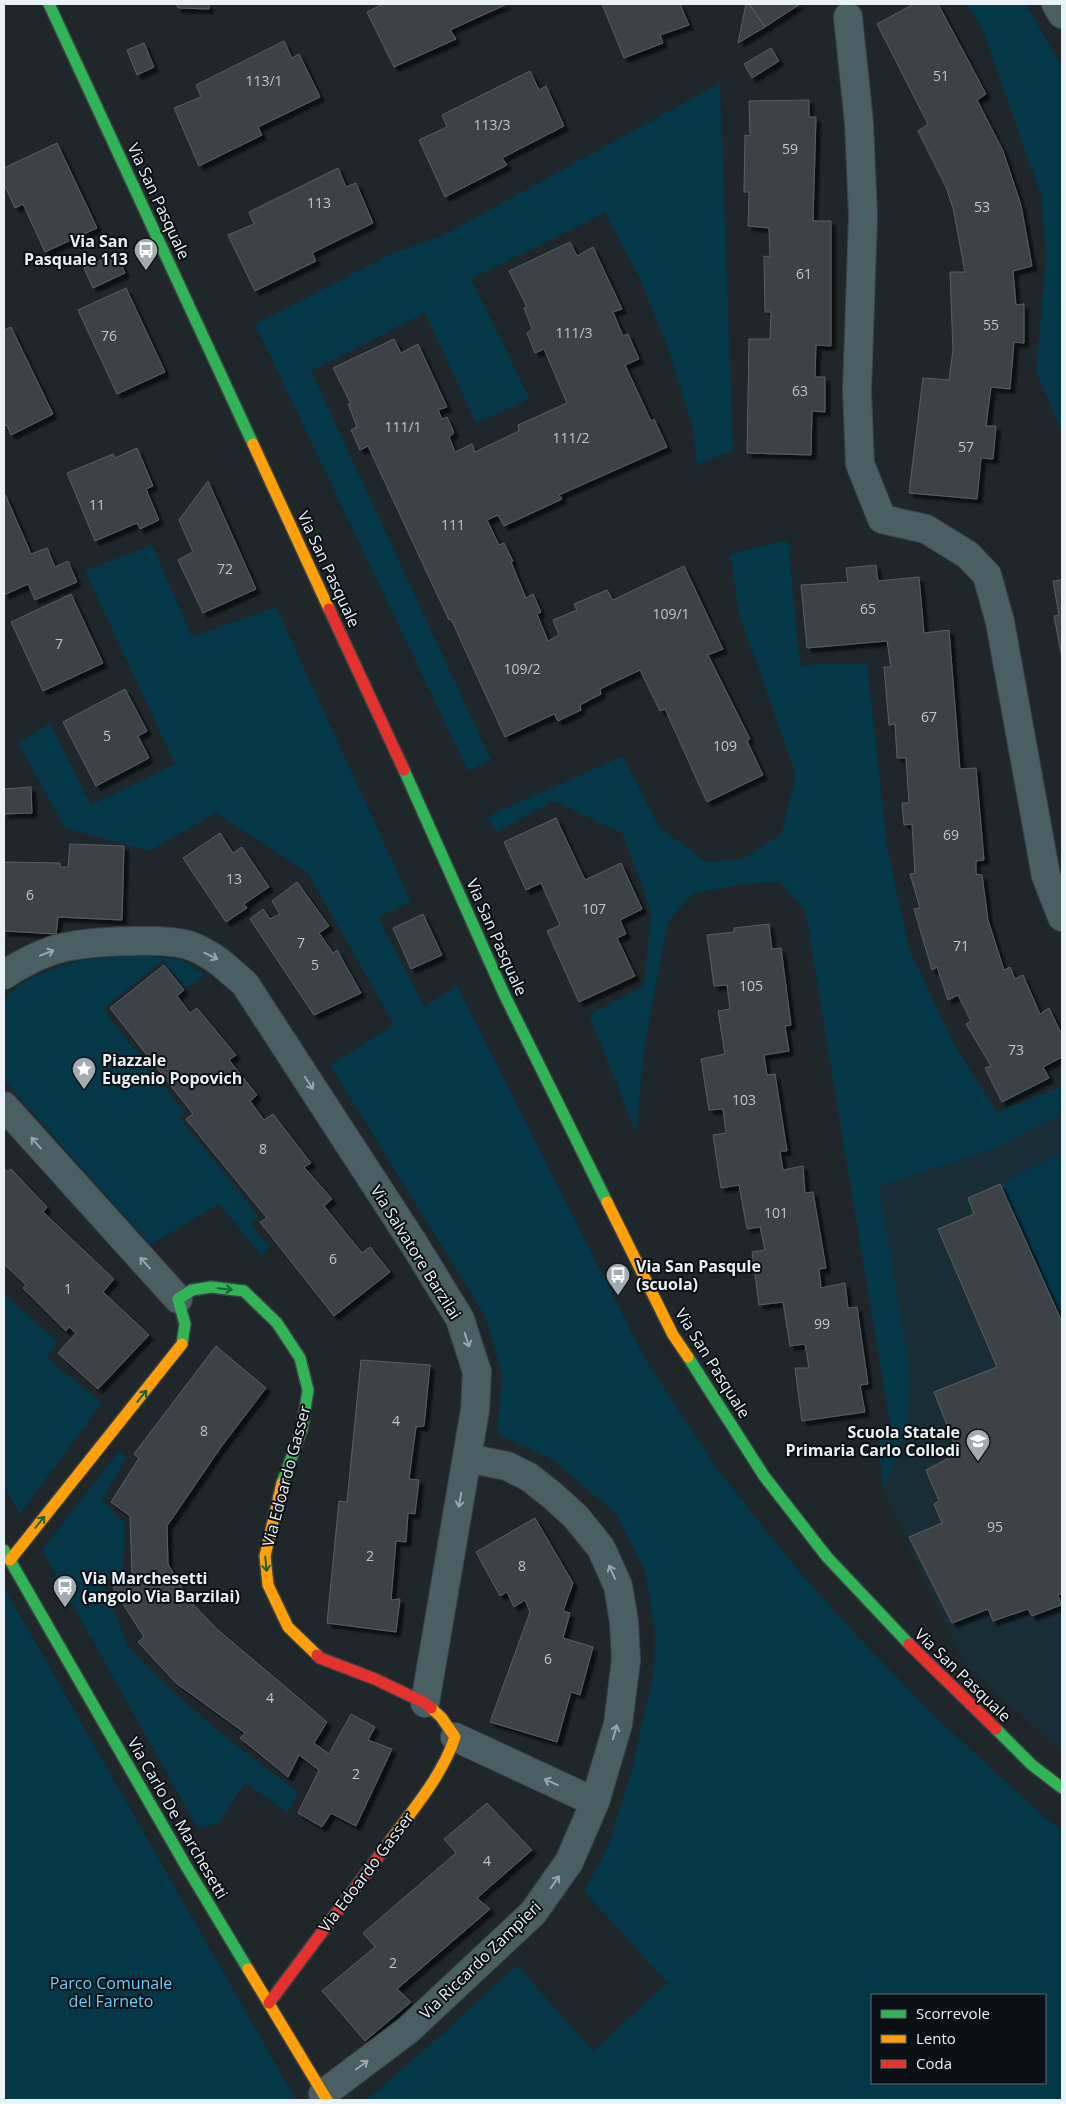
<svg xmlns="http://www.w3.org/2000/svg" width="1066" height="2104" viewBox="0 0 1066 2104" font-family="'Open Sans',sans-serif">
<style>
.built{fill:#192d36}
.green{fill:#043747;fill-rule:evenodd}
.building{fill:#3d4347;stroke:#595f62;filter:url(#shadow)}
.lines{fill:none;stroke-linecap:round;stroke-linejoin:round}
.street-casing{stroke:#3c4346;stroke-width:30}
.fast-casing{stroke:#3c4346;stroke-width:14}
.slow-casing{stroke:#3c4346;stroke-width:14}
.jam-casing{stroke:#3c4346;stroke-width:14}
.street{stroke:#4a5f62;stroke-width:28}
.fast{stroke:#30b455;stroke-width:11}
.slow{stroke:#ff9f0a;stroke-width:11}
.jam{stroke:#e5322d;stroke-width:11}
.oneway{stroke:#9aa8ac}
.oneway2{stroke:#1d6234}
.labels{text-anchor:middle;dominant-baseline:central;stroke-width:4;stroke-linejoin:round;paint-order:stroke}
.number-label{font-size:14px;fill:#bec6ca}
.street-label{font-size:16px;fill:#e9f2f6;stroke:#0a1013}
.poi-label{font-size:16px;font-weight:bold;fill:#e9f2f6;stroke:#0a1013;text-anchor:start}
.park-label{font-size:16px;fill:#63d1fc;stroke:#0a1013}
</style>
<defs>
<filter id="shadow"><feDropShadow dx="4.5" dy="4.5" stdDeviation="1" flood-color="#0009"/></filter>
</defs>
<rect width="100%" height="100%" fill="#1f272a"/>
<path class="built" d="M1062,1114V1753L963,1663L883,1490L906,1433L878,1186L993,1149Z"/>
<path class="green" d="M966,4H1026L1062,67V432L1036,371L1046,256L1041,196L982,28Z
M720,83L733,451L697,465L692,423L666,343L638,275L605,213L471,279L530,399L476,423L425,313L311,371L491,760L468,771L255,324L391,254L442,236Z
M788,540L800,665L867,663L887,846L909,949L955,1046L997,1112L1062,1086V1114L993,1149L879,1186L910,1375L906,1433L883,1490L878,1437L891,1430L805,910L779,882L741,884L693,894L668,922L645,1042L636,1133L589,1015L644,985L651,911L622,833L553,801L497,832L486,817L623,756L659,827L707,862L743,859L781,834L796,776L739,613L730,554Z
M152,545L192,637L276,607L411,902L378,917L424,1006L457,986L644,1357L718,1470L797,1569L858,1637L939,1720L1040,1813L1062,1831V2100H366L440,2036L517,1965L593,2051L667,1983L584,1891L608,1847L631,1773L654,1671L655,1630L645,1571L616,1514L553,1460L497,1434L502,1374L485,1316L330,1065L394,1025L308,873L216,813L149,851L65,828L18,743L50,723L91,805L175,764L85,571ZM872,1995H1045V2083H872Z
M141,955L181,959L205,975L186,988L163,960L103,1009L185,1113L179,1117L259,1217L250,1223L269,1247L261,1255L219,1204L150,1245L4,1080V1000C21,975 73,961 102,957C115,955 128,956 141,955Z
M1062,1152V1322L1000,1184Z
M4,1291L11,1300L57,1342L47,1358L102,1403L20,1514L4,1486Z
M119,1451L127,1457L102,1500L125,1523L123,1570L103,1584L128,1646L169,1688L229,1740L298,1792L288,1813L245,1783L219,1823L198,1829L42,1550Z
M4,1587L296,2100H4Z"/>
<path class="building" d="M176,4H209V9L178,8Z
M383,4H507L450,30L456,39L394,67L367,12Z
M602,4H680L689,25L660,35L663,43L624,58Z
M746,4H749L765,27L738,43Z
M749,4H800L765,27Z
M914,4H938L986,94L977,100L1003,151L1021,205L1032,266L1013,271L1016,305L1024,304V343L1014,342L1010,389L991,387L986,426H996L993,459L981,458L977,499L909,493L923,378L949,380L953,350L950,272H965L953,208L946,187L918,131L928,124L877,24Z
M284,41L292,58L299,54L320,97L258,127L262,135L199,166L174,108L201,97L196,85Z
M144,43L154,67L137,75L127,50Z
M771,48L779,61L752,78L744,64Z
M530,71L539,90L546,86L564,126L502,158L507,165L445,197L419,140L447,127L442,115Z
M809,100V117H816L813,221H831V346L816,345L815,377H825V412L812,411L811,455L747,453L749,339H770L771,312H765L764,256L770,257L769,228L748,226L749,192H744L745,135L750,136L749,101Z
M57,143L97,228L45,252L23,204L15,208L4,184V168Z
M338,168L346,187L356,183L373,223L312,253L316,261L255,291L228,235L254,224L249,212Z
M570,242L577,256L593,247L622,309L613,312L623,336L628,334L639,359L625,365L651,421L654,419L667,447L559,495L562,499L504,526L498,515L487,520L499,545L504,543L513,561L511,562L526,598L533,594L541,612L537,614L548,641L559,635L553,620L577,610L574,604L607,590L613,600L684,566L723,649L708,655L750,739L747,741L763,775L707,802L665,709L660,711L640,670L600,689L601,694L580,705L581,710L558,721L554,714L505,737L451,619L449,620L368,446L360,450L351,430L357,427L348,404H351L333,368L394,339L401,353L418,344L447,407L438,410L442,419L447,417L454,433L449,437L455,452L472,444L475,452L519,431L518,425L567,403L544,349L535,353L527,333L532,329L524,308L527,307L509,271Z
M116,253L125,273L93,288L84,268Z
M126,288L165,372L117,394L78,310Z
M11,327L53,414L11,435L7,425L4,426V330Z
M137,448L153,486L146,489L159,520L140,529L137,523L95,541L67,473L113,454L115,458Z
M208,481L256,589L203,613L178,560L193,552L179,520Z
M5,494L31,554L47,548L55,567L68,561L77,582L35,600L28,584L4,595V495Z
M876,565L878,581L919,577L924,633L949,630L960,769L976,768L984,860L976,861V874L982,875L988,920L1004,970L1010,967L1015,979L1023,975L1040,1014L1049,1008L1062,1035V1057L1043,1067L1049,1078L1002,1102L985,1068L991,1066L966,1024L971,1021L958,995L948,1000L937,967L932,970L914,909L920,908L910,874L915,873L912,824L904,825L902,803H909L906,758H897L895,724L889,725L884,667H891L887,641L807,648L801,585L848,582L846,568Z
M1062,580V658L1054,616L1059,615L1053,581Z
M71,594L103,663L43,691L11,622Z
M125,689L147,731L138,736L149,758L96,786L63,722Z
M31,787L32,813L4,814V789Z
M556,818L585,880L621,863L642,909L620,920L626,934L617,938L635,976L579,1002L547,931L560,925L541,883L526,890L504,842Z
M220,833L233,853L242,847L269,887L244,904L247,908L226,922L183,858Z
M70,844L124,846L122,920L58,917L56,934L4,931V862L60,863V867H68Z
M297,882L329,926L319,933L333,953L337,950L361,993L314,1015L250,919L263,909L270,919L280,914L272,901Z
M423,914L442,955L411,969L393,928Z
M769,924L772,949L781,948L791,1025L785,1026L789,1051L764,1055L767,1075L775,1074L787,1151H780L783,1170L803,1166L805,1193L813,1192L826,1268L819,1269L821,1288L845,1283L848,1308L857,1307L868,1384L860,1385L865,1412L802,1421L795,1368H809L805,1344L790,1346L783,1302L759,1305L752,1252L765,1250L760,1227L747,1229L739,1185L721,1188L713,1135L726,1133L723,1109L709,1110L701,1059L725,1054L718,1011L730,1009L727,985L714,986L707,935L734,932V928Z
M164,965L184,990L177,996L190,1013L197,1008L236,1055L229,1060L257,1095L250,1101L264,1120L273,1114L311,1163L304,1167L332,1199L324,1206L362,1253L370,1247L390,1272L334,1316L260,1222L267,1218L186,1119L193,1114L110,1008Z
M4,1168L7,1172L11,1169L47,1207L43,1212L114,1279L103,1292L149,1335L98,1389L58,1353L76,1333L69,1327L66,1331L23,1288L26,1285L4,1264Z
M1000,1184L1062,1322V1593L1058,1595L1061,1605L1032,1616L1028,1609L993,1621L988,1609L952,1623L909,1537L942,1523L934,1504L939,1501L926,1470L958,1453L934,1392L997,1367L938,1229L974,1214L968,1198Z
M216,1346L266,1388L221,1447L167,1526L168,1564L190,1601L218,1630L327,1722L314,1743L329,1754L351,1714L375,1727L368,1740L392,1749L356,1826L331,1813L322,1827L298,1813L319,1770L299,1755L288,1777L240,1738L245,1733L176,1683L138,1642L144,1637L113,1588L132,1576L130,1516L111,1502L139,1458L134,1454Z
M361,1360L430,1365L424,1426L416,1427L409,1479L419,1480L415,1514L408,1513L406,1542L396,1541L391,1600L400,1599L396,1632L327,1623L339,1501L347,1502Z
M535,1518L573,1583L563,1611L570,1613L563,1638L593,1647L580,1695L571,1692L557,1742L490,1722L530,1612L525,1600L514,1607L507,1592L500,1596L476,1552Z
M487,1803L532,1850L477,1898L490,1909L397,1989L411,2002L365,2041L322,1991L375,1947L363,1933L456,1853L444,1839Z"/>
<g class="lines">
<defs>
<path id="street" d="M1056,4L1062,14
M848,17L859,123L863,216L857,391L860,464L882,519L926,529L968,555L987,575L1000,622L1046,876L1062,917
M4,975C19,965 34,957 51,951C78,941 162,937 188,945C212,953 227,968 245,984L414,1244L460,1319L477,1372L475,1410L425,1703
M4,1106L178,1299
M455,1737L595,1802
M323,2094L408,2030L533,1913L569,1862L595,1802L618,1724L626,1660L624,1622L618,1586L601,1548L576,1517L553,1496L529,1477L507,1466L467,1458"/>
<path id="fast" d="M49,4L253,444
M404,770L504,994L607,1202
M182,1344L185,1324L178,1299L192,1290L211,1287L244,1291L277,1323L300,1358L308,1390L302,1429L282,1483
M688,1357L764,1476L827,1557L909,1644
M4,1550L186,1866L248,1969
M996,1729L1032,1765L1062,1788"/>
<path id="slow" d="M253,444L329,609
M607,1202L673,1335L688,1357
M282,1483L265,1556L268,1585L288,1627L317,1655
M10,1560L182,1344
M390,1841C414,1808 442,1776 455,1737L441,1717L431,1708
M248,1969L327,2100"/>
<path id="jam" d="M329,609L404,770
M909,1644L996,1729
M317,1655L320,1658L375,1679L425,1703L431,1708
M269,2003L390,1841"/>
</defs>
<use href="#street" class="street-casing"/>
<use href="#fast" class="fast-casing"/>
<use href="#slow" class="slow-casing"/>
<use href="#jam" class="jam-casing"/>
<use href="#street" class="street"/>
<use href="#fast" class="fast"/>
<use href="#slow" class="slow"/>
<use href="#jam" class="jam"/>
</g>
<defs><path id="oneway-shaft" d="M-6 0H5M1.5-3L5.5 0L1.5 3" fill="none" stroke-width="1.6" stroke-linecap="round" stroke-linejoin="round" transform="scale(1.25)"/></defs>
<g class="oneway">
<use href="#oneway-shaft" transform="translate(47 953) rotate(-21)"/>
<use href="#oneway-shaft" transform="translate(211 956) rotate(26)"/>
<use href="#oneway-shaft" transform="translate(309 1083) rotate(57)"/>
<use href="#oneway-shaft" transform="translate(36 1143) rotate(-131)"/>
<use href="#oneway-shaft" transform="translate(145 1263) rotate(-132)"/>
<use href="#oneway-shaft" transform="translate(467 1340) rotate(72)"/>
<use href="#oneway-shaft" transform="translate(460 1500) rotate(100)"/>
<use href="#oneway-shaft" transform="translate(612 1572) rotate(-114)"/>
<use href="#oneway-shaft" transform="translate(615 1732) rotate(-74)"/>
<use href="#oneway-shaft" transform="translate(551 1782) rotate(-156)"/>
<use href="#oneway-shaft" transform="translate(555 1882) rotate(-55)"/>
<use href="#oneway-shaft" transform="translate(362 2065) rotate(-37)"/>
</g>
<g class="oneway2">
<use href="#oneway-shaft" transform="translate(225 1289) rotate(6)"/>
<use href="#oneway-shaft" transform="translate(142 1396) rotate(-51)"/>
<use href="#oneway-shaft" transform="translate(40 1522) rotate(-51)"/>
<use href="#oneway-shaft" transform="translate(266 1564) rotate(84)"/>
</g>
<defs>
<symbol id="bus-pin" viewBox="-11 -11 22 30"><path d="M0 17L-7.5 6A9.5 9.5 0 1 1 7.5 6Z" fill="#a2abaf" stroke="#0a1013"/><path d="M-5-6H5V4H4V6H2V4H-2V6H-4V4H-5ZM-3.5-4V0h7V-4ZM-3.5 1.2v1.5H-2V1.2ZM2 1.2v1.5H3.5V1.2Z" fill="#fff"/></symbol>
<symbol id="sight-pin" viewBox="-11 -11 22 30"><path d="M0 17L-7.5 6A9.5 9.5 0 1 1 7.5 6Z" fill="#a2abaf" stroke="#0a1013"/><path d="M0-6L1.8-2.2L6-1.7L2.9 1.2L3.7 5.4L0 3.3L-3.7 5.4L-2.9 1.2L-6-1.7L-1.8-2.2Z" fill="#fff"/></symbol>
<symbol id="school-pin" viewBox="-11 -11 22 30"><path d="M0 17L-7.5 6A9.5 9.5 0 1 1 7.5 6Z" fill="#a2abaf" stroke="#0a1013"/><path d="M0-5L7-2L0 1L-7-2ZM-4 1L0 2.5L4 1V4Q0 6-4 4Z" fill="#fff"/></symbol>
</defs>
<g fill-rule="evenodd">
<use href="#bus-pin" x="132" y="236" width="28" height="38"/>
<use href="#sight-pin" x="70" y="1055" width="28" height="38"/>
<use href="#bus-pin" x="604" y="1261" width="28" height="38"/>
<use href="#school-pin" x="964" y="1427" width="28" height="38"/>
<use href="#bus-pin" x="51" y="1573" width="28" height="38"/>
</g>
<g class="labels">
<g class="number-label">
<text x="941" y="75">51</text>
<text x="264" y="80">113/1</text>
<text x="492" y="124">113/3</text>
<text x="790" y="148">59</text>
<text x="319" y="202">113</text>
<text x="982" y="206">53</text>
<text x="804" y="273">61</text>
<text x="991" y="324">55</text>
<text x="574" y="332">111/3</text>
<text x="109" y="335">76</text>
<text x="800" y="390">63</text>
<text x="403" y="426">111/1</text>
<text x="571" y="437">111/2</text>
<text x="966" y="446">57</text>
<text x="97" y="504">11</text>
<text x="453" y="524">111</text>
<text x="225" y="568">72</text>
<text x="868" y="608">65</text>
<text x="671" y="613">109/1</text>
<text x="59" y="643">7</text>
<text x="522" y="668">109/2</text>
<text x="929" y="716">67</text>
<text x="107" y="735">5</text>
<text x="725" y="745">109</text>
<text x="951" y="834">69</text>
<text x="234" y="878">13</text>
<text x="30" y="894">6</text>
<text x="594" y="908">107</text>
<text x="301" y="942">7</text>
<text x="961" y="945">71</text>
<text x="315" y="964">5</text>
<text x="751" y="985">105</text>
<text x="1016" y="1049">73</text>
<text x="744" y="1099">103</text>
<text x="263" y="1148">8</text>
<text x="776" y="1212">101</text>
<text x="333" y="1258">6</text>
<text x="68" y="1288">1</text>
<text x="822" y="1323">99</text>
<text x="396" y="1420">4</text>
<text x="204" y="1430">8</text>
<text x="995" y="1526">95</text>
<text x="370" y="1555">2</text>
<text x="522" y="1565">8</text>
<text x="548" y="1658">6</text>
<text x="270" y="1697">4</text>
<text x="356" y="1773">2</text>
<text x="487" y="1860">4</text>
<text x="393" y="1962">2</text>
</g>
<g class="street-label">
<text transform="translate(159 201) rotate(65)">Via San Pasquale</text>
<text transform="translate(329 569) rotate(65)">Via San Pasquale</text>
<text transform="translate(497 937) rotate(66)">Via San Pasquale</text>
<text transform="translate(416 1252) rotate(58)">Via Salvatore Barzilai</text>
<text transform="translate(713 1363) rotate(58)">Via San Pasquale</text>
<text transform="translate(286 1476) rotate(-75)">Via Edoardo Gasser</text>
<text transform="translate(963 1675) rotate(44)">Via San Pasquale</text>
<text transform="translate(178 1818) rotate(60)">Via Carlo De Marchesetti</text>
<text transform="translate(366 1872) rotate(-53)">Via Edoardo Gasser</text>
<text transform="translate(480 1960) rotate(-44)">Via Riccardo Zampieri</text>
</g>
<g class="poi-label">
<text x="128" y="241" text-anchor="end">Via San<tspan x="128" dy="18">Pasquale 113</tspan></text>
<text x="102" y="1060">Piazzale<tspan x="102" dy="18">Eugenio Popovich</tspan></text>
<text x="636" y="1266">Via San Pasqule<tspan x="636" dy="18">(scuola)</tspan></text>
<text x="960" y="1432" text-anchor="end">Scuola Statale<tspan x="960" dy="18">Primaria Carlo Collodi</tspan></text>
<text x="82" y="1578">Via Marchesetti<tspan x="82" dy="18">(angolo Via Barzilai)</tspan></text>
</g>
<g class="park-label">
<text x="111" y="1983">Parco Comunale<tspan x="111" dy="18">del Farneto</tspan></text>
</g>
</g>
<rect width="1066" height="2104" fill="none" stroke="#e9f2f6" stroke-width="10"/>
<rect x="871" y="1994" width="175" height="90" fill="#0a1013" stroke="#636a6e"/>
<rect x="881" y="2010" width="25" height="8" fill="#30b455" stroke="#636a6e"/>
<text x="916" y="2019" font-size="15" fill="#e9f2f6">Scorrevole</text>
<rect x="881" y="2035" width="25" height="8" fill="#ff9f0a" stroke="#636a6e"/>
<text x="916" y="2044" font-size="15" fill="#e9f2f6">Lento</text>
<rect x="881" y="2060" width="25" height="8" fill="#e5322d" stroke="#636a6e"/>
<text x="916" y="2069" font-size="15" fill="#e9f2f6">Coda</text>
</svg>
